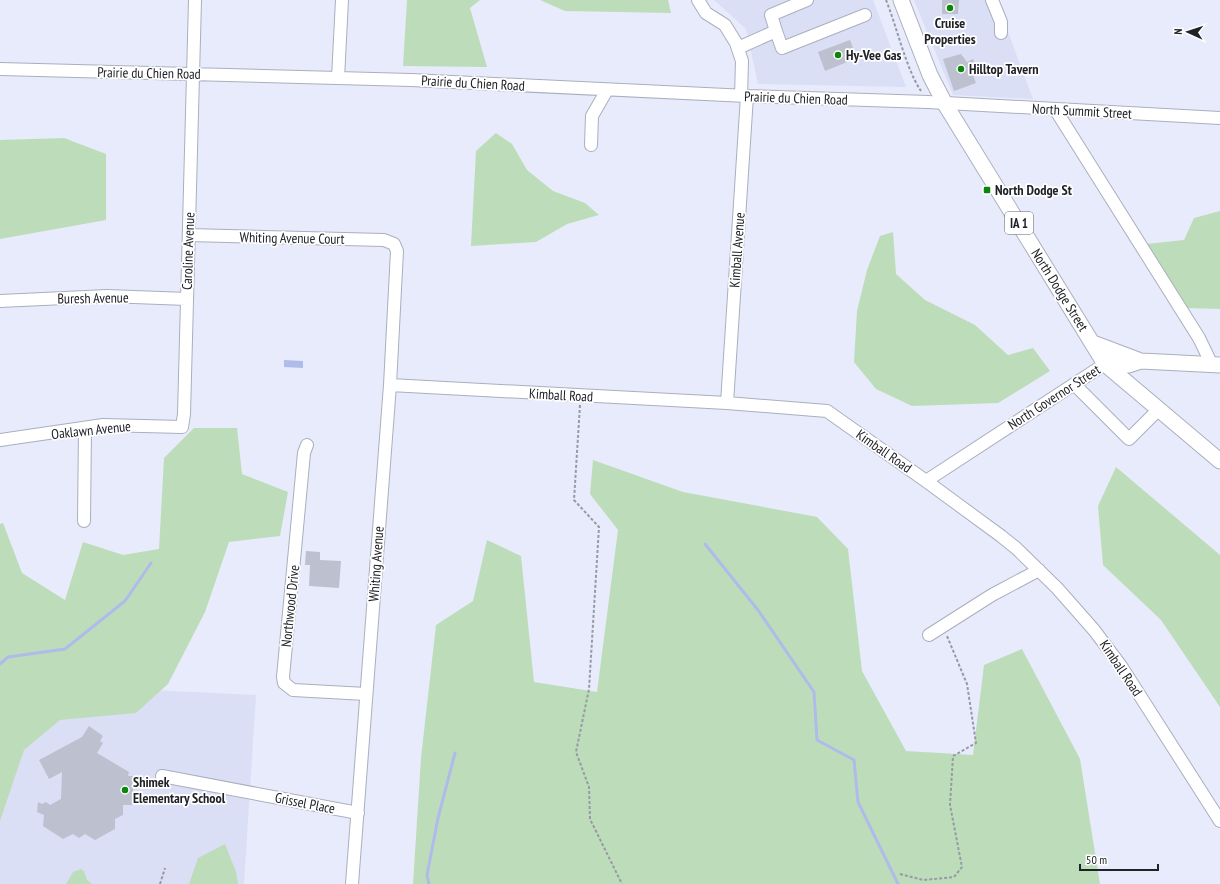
<svg xmlns="http://www.w3.org/2000/svg" width="1220" height="884" viewBox="0 0 1220 884" font-family="'PT Sans Narrow',sans-serif">
<style>
.built{fill:#dadff6}
.green{fill:#bdddba}
.water{fill:#afbbeb}
.lines{fill:none;stroke-linecap:round;stroke-linejoin:round}
.stream{stroke:#afbbeb;stroke-width:3}
.building{fill:#bcc0cf}
.minor-casing{stroke:#abafbd;stroke-width:14}
.major-casing{stroke:#abafbd;stroke-width:17}
.path{stroke:#9799a5;stroke-width:2;stroke-dasharray:3 2;stroke-linecap:butt}
.minor{stroke:#fff;stroke-width:12}
.major{stroke:#fff;stroke-width:15}
.poi-dot{fill:#0a870a;stroke:#fff;stroke-width:1.5}
.labels{text-anchor:middle;dominant-baseline:central;stroke-width:3.5;stroke-linejoin:round;paint-order:stroke}
.shield{fill:#fff;stroke:#646468;stroke-width:1}
.shield-label{font-size:13px;font-weight:bold;fill:#212228}
.poi-label{font-size:14px;font-weight:bold;fill:#212228;stroke:#fff;text-anchor:start}
.street-label{font-size:14px;fill:#212228;stroke:#fff}
</style>
<rect width="100%" height="100%" fill="#e7ebfb"/>
<path class="built" d="M714,0H873L906,87L758,84L746,29Z
M914,0H996L1033,99L953,95Z
M0,683L256,695L244,884H0Z"/>
<path class="green" d="M407,0H480L470,8L487,67L403,66Z
M540,0H668L671,13L565,11Z
M496,133L512,144L527,170L553,191L585,203L599,215L567,224L536,242L471,246L476,151Z
M64,138L106,154V220L0,239V140Z
M1220,211V309L1185,308L1146,244L1184,240L1194,218Z
M893,232L896,274L925,300L975,325L1008,355L1033,348L1050,371L998,403L912,406L876,389L854,362L857,311L867,270L880,236Z
M194,428H237L242,474L288,492L280,536L229,542L205,612L168,684L136,713L60,720L24,750L0,821V524L3,523L22,573L65,600L83,542L123,555L159,549L164,458Z
M593,460L683,492L817,517L848,549L862,671L906,751L973,755L984,665L1022,649L1080,759L1100,884H413L421,758L436,625L473,601L487,540L521,556L534,682L597,692L618,530L590,494Z
M1116,467L1220,555V707L1161,620L1103,565L1098,506Z
M225,844L236,872L238,884H189L198,858Z
M81,869L84,871L87,880L92,884H66L73,872Z"/>
<path class="water" d="M284,360L303,361V368L284,367Z"/>
<g class="lines">
<path class="stream" d="M705,544L758,610L814,692L817,740L854,760L858,802L898,884
M0,664L8,657L65,649L125,601L151,563
M429,884L427,875L438,818L455,753"/>
</g>
<path class="building" d="M942,0H959L958,14H942Z
M850,40L857,58L825,71L818,52Z
M961,54L967,62L973,59L978,73L973,75L976,83L954,91L943,59Z
M306,551L320,552V560L341,561L339,588L309,586L310,565H305Z
M89,726L103,736L100,741L103,743L97,753L129,772L128,776H133V805H123V815L115,819V829L95,840L85,834L79,838L73,834L63,839L43,826L44,815L37,812L38,802L42,804L46,802L50,805L61,799L62,772L49,779L39,760L82,737Z"/>
<g class="lines">
<defs>
<path id="minor" d="M698,0L706,13L725,25L736,43L742,61L741,96
M992,0L1001,22V33
M776,31L782,48L865,15
M738,48L776,31L771,15L807,0
M0,69L411,80L747,96L928,102L1220,118
M338,78L342,0
M1055,109L1199,338L1212,365
M591,145L592,116L607,90
M189,235L384,240L394,244L397,251L390,385L352,884
M0,301L107,296L187,299
M1074,384L1129,439L1159,409
M390,385L727,403L827,411L926,481L1001,536L1016,548L1057,588L1094,630L1121,666L1220,821
M727,403L747,96
M0,440L103,425L182,427L184,414L195,0
M307,445L304,453L283,677L284,683L293,690L366,694
M926,481L1105,364
M84,521L85,429
M929,635L992,595L1039,570
M162,776L358,813"/>
<path id="major" d="M901,0L930,75L945,104L1105,364L1220,461
M1093,343L1138,360
M1105,364L1129,365L1141,361L1220,365"/>
</defs>
<use href="#minor" class="minor-casing"/>
<use href="#major" class="major-casing"/>
<path class="path" d="M886,0C897,27 906,69 921,91
M580,405L574,500L599,527L589,689L576,752L589,787L590,819L622,884
M900,874L923,880L954,877L962,867L950,805L953,756L976,743L967,684L947,636
M160,884L165,868"/>
<use href="#minor" class="minor"/>
<use href="#major" class="major"/>
</g>
<g class="poi-dot">
<circle cx="950" cy="8" r="4"/>
<circle cx="838" cy="55" r="4"/>
<circle cx="961" cy="69" r="4"/>
<rect x="983" y="186" width="8" height="8" rx="2"/>
<circle cx="125" cy="790" r="4"/>
</g>
<g class="labels">
<rect class="shield" x="1005" y="212" width="28" height="22" rx="3"/>
<g class="shield-label">
<text x="1019" y="223">IA 1</text>
</g>
<g class="poi-label">
<text x="950" y="23" text-anchor="middle">Cruise<tspan x="950" dy="16">Properties</tspan></text>
<text x="846" y="55">Hy-Vee Gas</text>
<text x="969" y="69">Hilltop Tavern</text>
<text x="995" y="190">North Dodge St</text>
<text x="133" y="782">Shimek<tspan x="133" dy="16">Elementary School</tspan></text>
</g>
<g class="street-label">
<text transform="translate(149 73) rotate(1)">Prairie du Chien Road</text>
<text transform="translate(473 83) rotate(3)">Prairie du Chien Road</text>
<text transform="translate(796 98) rotate(2)">Prairie du Chien Road</text>
<text transform="translate(1082 111) rotate(3)">North Summit Street</text>
<text transform="translate(292 238) rotate(1)">Whiting Avenue Court</text>
<text transform="translate(737 250) rotate(-86)">Kimball Avenue</text>
<text transform="translate(188 251) rotate(-88)">Caroline Avenue</text>
<text transform="translate(1060 290) rotate(58)">North Dodge Street</text>
<text transform="translate(93 298) rotate(-1)">Buresh Avenue</text>
<text transform="translate(561 395) rotate(3)">Kimball Road</text>
<text transform="translate(1054 397) rotate(-33)">North Governor Street</text>
<text transform="translate(91 430) rotate(-6)">Oaklawn Avenue</text>
<text transform="translate(884 451) rotate(35)">Kimball Road</text>
<text transform="translate(376 564) rotate(-86)">Whiting Avenue</text>
<text transform="translate(290 606) rotate(-84)">Northwood Drive</text>
<text transform="translate(1121 668) rotate(56)">Kimball Road</text>
<text transform="translate(305 803) rotate(11)">Grissel Place</text>
</g>
</g>
<g transform="translate(1188 32) rotate(273)" stroke="#ffffff" stroke-width="3" paint-order="stroke">
<path d="M0-3L7 15L0 10L-7 15Z" fill="#212228"/>
<text y="-6" font-size="11" font-weight="bold" text-anchor="middle" fill="#212228">N</text>
</g>
<path d="M1080 864v6h78v-6" fill="none" stroke="#212228" stroke-width="2"/>
<text x="1086" y="864" font-size="12" fill="#212228" stroke="#ffffff" stroke-width="3" paint-order="stroke">50 m</text>
</svg>
